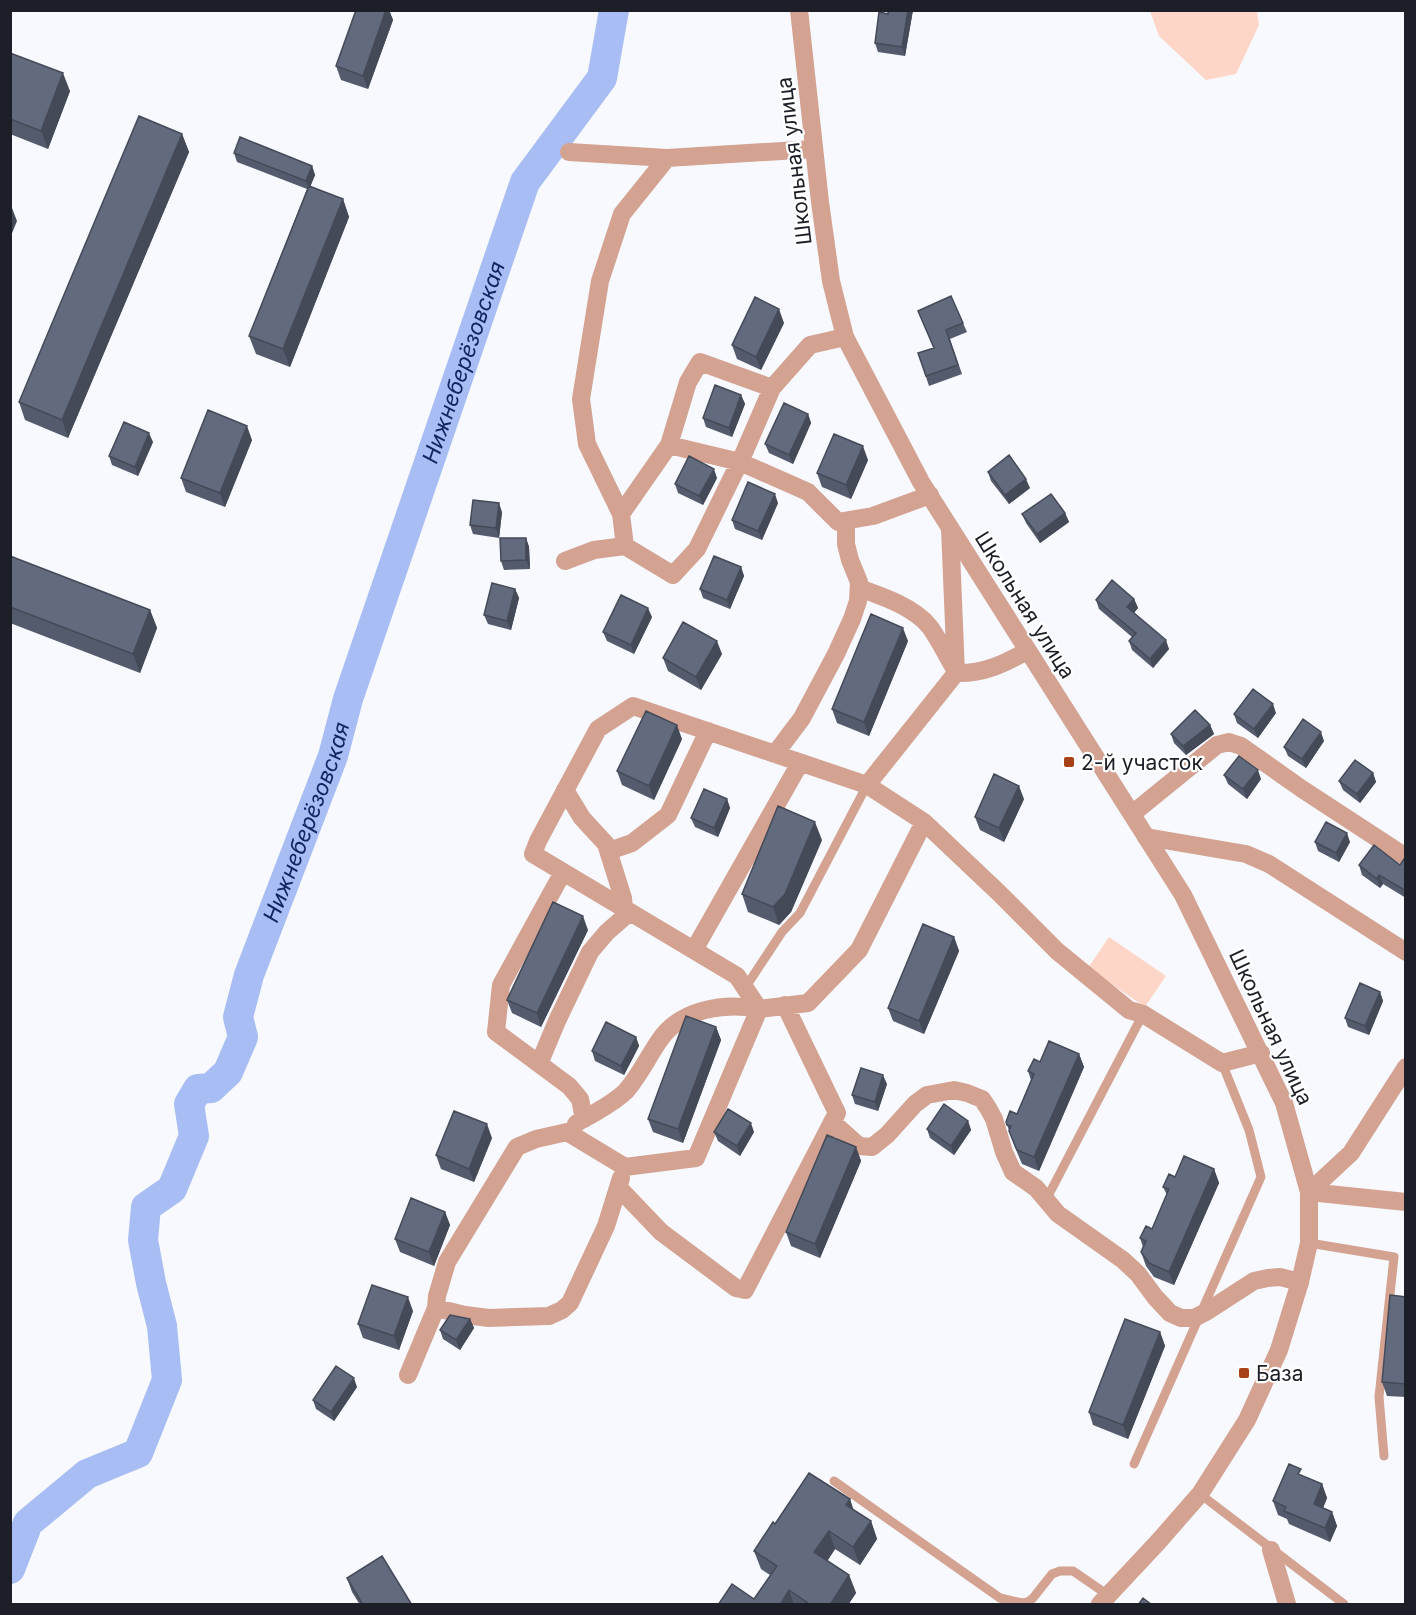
<svg xmlns="http://www.w3.org/2000/svg" width="1416" height="1615" viewBox="0 0 1416 1615" font-family="Inter,sans-serif">
<style>
.green{fill:#fed6c8}
.lines{fill:none;stroke-linecap:round;stroke-linejoin:round}
.river{stroke:#a7bdf4;stroke-width:30}
.service{stroke:#d3a291;stroke-width:9}
.minor{stroke:#d3a291;stroke-width:18}
.tertiary{stroke:#d3a291;stroke-width:18}
.wall{fill:#545b6c}
.shaded-wall{fill:#454a58}
.building{fill:#626a7d;stroke:#454a58;stroke-width:1.5}
.poi-dot{fill:#a74216;stroke:#fff;stroke-width:2}
.labels{text-anchor:middle;dominant-baseline:central;stroke-width:4.5;stroke-linejoin:round;paint-order:stroke}
.street-label{font-size:21px;fill:#1c1f27;stroke:#fff}
.poi-label{font-size:21px;fill:#1c1f27;stroke:#fff;text-anchor:start}
.water-label{font-size:22px;font-style:italic;fill:#132462;stroke:#fff}
</style>
<rect width="100%" height="100%" fill="#f7f9fe"/>
<path class="green" d="M1150,11H1257L1259,25L1236,74L1206,80L1159,36Z
M1109,937L1166,976L1145,1007L1088,968Z"/>
<g class="lines">
<path class="river" id="s1" d="M10,1569L28,1523L87,1474L138,1453L167,1380L162,1326L151,1283L143,1240L146,1207L172,1189L194,1136L189,1104L198,1089L211,1088L228,1072L243,1037L238,1017L249,975L333,756L348,699L525,182L602,78L614,10"/>
<path class="service" d="M745,988L782,932L800,913L867,785
M1046,1200L1143,1014
M1309,1243L1394,1257L1379,1397L1384,1456
M1134,1464L1261,1177L1249,1130L1222,1063
M834,1481L1000,1598L1022,1603L1028,1602L1033,1598L1052,1574L1060,1571H1073L1108,1595
M1200,1494L1344,1604"/>
<path class="minor" d="M569,152L667,158L814,149
M669,445L740,462L808,492L838,522L873,516L930,495
M621,514L587,444L581,399L600,281L622,214L667,158
M950,528L956,673
M625,546L621,514L669,445L688,382L700,362L772,388
M565,561L594,550L625,546L673,575L697,549L743,455L772,388L810,345L845,337
M859,588C882,596 914,607 930,627C939,640 946,654 954,668
M956,673C983,674 1004,664 1027,651
M775,754L802,718L836,654L852,619L858,601L859,582L850,560L846,544V521
M565,790L582,818L606,844L623,898L624,908
M1132,814L1217,745L1229,742L1241,746L1302,789L1406,857
M924,822L999,893L1057,951L1129,1010L1143,1014L1222,1063L1261,1053
M1146,837L1246,854L1269,864L1406,952
M609,851L632,843L668,815L708,731
M563,872L501,985L496,1032L569,1086L580,1099L584,1119
M694,950L800,763
M759,1009L737,976L533,854L538,841L598,729L633,706L867,785
M539,1064L557,1021L590,952L607,932L630,912
M832,1122L859,1146L872,1147L887,1135L915,1104L927,1095L954,1090L967,1093L982,1099L988,1108L994,1119L1004,1152L1013,1172L1036,1188L1058,1214L1123,1260L1138,1274L1155,1297L1170,1313L1181,1318H1194L1206,1312L1254,1281L1268,1278L1280,1277L1300,1282
M576,1124C580,1120 586,1118 591,1115C603,1108 616,1101 626,1091C639,1076 648,1057 659,1041C680,1009 724,1002 759,1009
M618,1187L661,1232L736,1288L745,1290L837,1113L785,1005
M1309,1192L1351,1153L1406,1067
M1309,1192L1406,1202
M436,1308L465,1315L489,1318L549,1316L562,1310L570,1303L606,1226L621,1178
M408,1375L436,1308L437,1296L447,1262L517,1147L536,1139L567,1132L625,1167L696,1158L759,1009L808,1003L859,950L924,822L867,785L956,673
M1271,1550L1287,1604"/>
<path class="tertiary" d="M799,10L820,202L831,281L845,337L921,482L1183,895L1284,1103L1309,1192V1243L1300,1282L1279,1350L1247,1420L1200,1494L1158,1542L1100,1604"/>
</g>
<path class="wall" d="M356,10H389L393,20L368,89L341,80L336,66Z
M913,10L905,56L878,52L875,43L888,14Z
M10,53L70,91L48,149L10,134Z
M182,134L189,152L68,438L25,420L19,402Z
M234,153L312,166L315,175L310,186L343,199L349,217L290,367L256,354L249,336L307,189L237,162Z
M918,311L963,323L967,332L950,339L962,374L929,386L918,353L934,348Z
M784,323L761,370L737,359L732,345Z
M741,395L745,404L732,437L706,427L703,418Z
M808,414L811,423L793,464L769,453L765,444Z
M252,440L225,507L186,492L181,478Z
M153,442L138,476L112,465L109,456Z
M868,460L851,499L822,487L817,473Z
M988,472L1030,488L1009,504L991,481Z
M717,478L703,505L678,493L675,484Z
M778,503L762,540L735,529L732,520Z
M502,512L499,538L473,534L470,525Z
M1065,513L1069,522L1040,543L1026,523L1022,514Z
M526,538L529,547L530,569L504,570L501,561Z
M10,556L150,610L157,628L140,673L10,623Z
M741,567L744,576L730,609L703,598L700,589Z
M515,589L519,598L511,630L488,624L484,615Z
M1134,599L1138,608L1134,613L1169,649L1153,668L1132,650L1129,641L1132,637L1099,609L1096,600Z
M652,617L634,654L607,641L603,632Z
M908,641L869,736L837,723L832,709Z
M722,654L701,690L668,671L663,658Z
M1276,713L1258,738L1237,723L1234,714Z
M1210,725L1214,734L1186,755L1174,743L1171,734Z
M682,739L654,800L622,785L617,771Z
M1324,741L1306,768L1288,756L1284,747Z
M1373,773L1376,782L1360,803L1343,790L1339,781Z
M1224,775L1261,779L1247,799L1228,784Z
M727,799L730,808L718,837L695,827L691,818Z
M1024,799L1004,842L980,830L975,817Z
M822,840L791,912L779,925L748,912L742,894Z
M1315,842H1350L1339,862L1318,851Z
M1406,860V898L1383,884L1380,888L1362,875L1359,865H1400Z
M588,930L541,1027L512,1013L507,1000Z
M954,937L959,951L924,1034L893,1021L888,1008Z
M1380,992L1383,1001L1369,1035L1348,1027L1345,1018Z
M716,1027L721,1040L683,1143L653,1132L648,1119Z
M636,1037L639,1046L624,1075L595,1061L592,1051Z
M1079,1054L1084,1067L1039,1171L1022,1164L1014,1145L1006,1122L1017,1114L1031,1080L1028,1071L1040,1062Z
M887,1084L878,1111L855,1104L852,1095Z
M968,1121L971,1130L954,1155L930,1138L927,1129Z
M714,1132H754L740,1156L718,1141Z
M492,1138L474,1182L441,1169L436,1155Z
M856,1147L861,1161L820,1258L791,1246L786,1232Z
M1214,1169L1219,1183L1174,1285L1154,1277L1146,1266L1141,1252L1143,1247L1140,1238L1152,1229L1167,1195L1163,1187L1175,1177Z
M445,1212L450,1225L434,1266L400,1252L395,1239Z
M1406,1297V1397L1387,1396L1382,1382Z
M413,1311L399,1350L363,1338L358,1324Z
M470,1319L474,1328L460,1350L443,1339L440,1330Z
M1160,1332L1165,1346L1128,1439L1093,1425L1089,1412Z
M357,1387L334,1421L316,1409L313,1400Z
M1303,1476L1322,1484L1327,1498L1323,1508L1332,1512L1337,1526L1330,1542L1289,1524L1287,1519L1278,1515L1273,1501Z
M850,1499L853,1510L871,1521L877,1539L860,1565L835,1549L827,1561L849,1575L856,1593L848,1605H718L754,1599L770,1575L761,1569L754,1551Z
M347,1578L412,1605H360L352,1592Z"/>
<path class="shaded-wall" d="M386,10H389L393,20L368,89L363,76Z
M908,10H913L905,56L902,47Z
M63,73L70,91L48,149L41,131Z
M182,134L189,152L68,438L62,420Z
M312,166L315,175L309,190L306,181Z
M343,199L349,217L290,367L283,349Z
M10,203L17,221L10,238Z
M779,309L784,323L761,370L756,357Z
M741,395L745,404L732,437L729,428Z
M808,414L811,423L793,464L789,455Z
M247,426L252,440L225,507L220,493Z
M149,433L153,442L138,476L135,467Z
M863,446L868,460L851,499L846,485Z
M714,469L717,478L703,505L699,496Z
M1026,479L1030,488L1009,504L1005,495Z
M775,494L778,503L762,540L758,531Z
M499,503L502,512L499,538L496,528Z
M1065,513L1069,522L1040,543L1037,534Z
M526,538L529,547L530,569L526,560Z
M741,567L744,576L730,609L727,600Z
M515,589L519,598L511,630L507,621Z
M1134,599L1138,608L1131,616L1127,607Z
M648,608L652,617L634,654L631,645Z
M150,610L157,628L140,673L133,654Z
M903,628L908,641L869,736L864,722Z
M1166,640L1169,649L1153,668L1150,659Z
M717,641L722,654L701,690L696,677Z
M1273,704L1276,713L1258,738L1254,729Z
M677,725L682,739L654,800L649,786Z
M1210,725L1214,734L1186,755L1183,746Z
M1321,732L1324,741L1306,768L1302,759Z
M1258,770L1261,779L1247,799L1243,789Z
M1373,773L1376,782L1360,803L1357,794Z
M1019,786L1024,799L1004,842L999,828Z
M727,799L730,808L718,837L714,828Z
M815,822L822,840L791,912L779,925L773,907Z
M1347,833L1350,842L1339,862L1336,853Z
M1379,875L1383,884L1380,888L1377,879Z
M583,916L588,930L541,1027L537,1013Z
M954,937L959,951L924,1034L919,1021Z
M1380,992L1383,1001L1369,1035L1365,1026Z
M716,1027L721,1040L683,1143L678,1129Z
M636,1037L639,1046L624,1075L621,1066Z
M1079,1054L1084,1067L1039,1171L1034,1157Z
M883,1075L887,1084L878,1111L875,1102Z
M968,1121L971,1130L954,1155L951,1146Z
M751,1123L754,1132L740,1156L737,1146Z
M487,1124L492,1138L474,1182L469,1169Z
M856,1147L861,1161L820,1258L815,1244Z
M1214,1169L1219,1183L1174,1285L1169,1272Z
M445,1212L450,1225L434,1266L429,1252Z
M408,1297L413,1311L399,1350L394,1336Z
M470,1319L474,1328L460,1350L456,1340Z
M1160,1332L1165,1346L1128,1439L1123,1425Z
M354,1378L357,1387L334,1421L331,1412Z
M1322,1484L1327,1498L1319,1518L1314,1504Z
M850,1499L856,1517L846,1505Z
M1332,1512L1337,1526L1330,1542L1325,1528Z
M871,1521L877,1539L860,1565L853,1547Z
M829,1531L835,1549L821,1571L814,1552Z
M849,1575L856,1593L848,1605H830Z
M789,1590L794,1605H780Z"/>
<path class="building" d="M356,10H386L363,76L336,66Z
M888,10H908L902,47L875,43L879,12L888,14Z
M10,53L63,73L41,131L10,119Z
M139,116L182,134L62,420L19,402Z
M240,137L312,166L306,181L234,153Z
M309,186L343,199L283,349L249,336Z
M951,296L963,323L946,330L958,365L926,376L918,353L934,348L918,311Z
M755,297L779,309L756,357L732,345Z
M715,385L741,395L729,428L703,418Z
M784,403L808,414L789,455L765,444Z
M208,410L247,426L220,493L181,478Z
M124,422L149,433L135,467L109,456Z
M834,434L863,446L846,485L817,473Z
M1009,455L1026,479L1005,495L988,472Z
M689,456L714,469L699,496L675,484Z
M748,482L775,494L758,531L732,520Z
M1051,494L1065,513L1037,534L1022,514Z
M473,500L499,503L496,528L470,525Z
M500,538H526V560L501,561Z
M10,556L150,610L133,654L10,607Z
M714,556L741,567L727,600L700,589Z
M1112,580L1134,599L1127,607L1166,640L1150,659L1129,641L1136,633L1096,600Z
M492,583L515,589L507,621L484,615Z
M621,595L648,608L631,645L603,632Z
M871,614L903,628L864,722L832,709Z
M683,622L717,641L696,677L663,658Z
M1253,689L1273,704L1254,729L1234,714Z
M1195,710L1210,725L1183,746L1171,734Z
M646,711L677,725L649,786L617,771Z
M1303,719L1321,732L1302,759L1284,747Z
M1239,756L1258,770L1243,789L1224,775Z
M1355,760L1373,773L1357,794L1339,781Z
M994,774L1019,786L999,828L975,817Z
M704,789L727,799L714,828L691,818Z
M778,806L815,822L785,894L773,907L742,894Z
M1326,822L1347,833L1336,853L1315,842Z
M1374,845L1400,865L1404,859L1406,860V891L1379,875L1377,879L1359,865Z
M553,902L583,916L537,1013L507,1000Z
M923,924L954,937L919,1021L888,1008Z
M1360,983L1380,992L1365,1026L1345,1018Z
M686,1016L716,1027L678,1129L648,1119Z
M606,1022L636,1037L621,1066L592,1051Z
M1049,1041L1079,1054L1034,1157L1017,1150L1009,1131L1011,1126L1007,1125L1006,1122L1010,1111L1017,1114L1034,1074L1028,1071L1034,1059L1040,1062Z
M861,1068L883,1075L875,1102L852,1095Z
M944,1104L968,1121L951,1146L927,1129Z
M728,1109L751,1123L737,1146L714,1132Z
M454,1111L487,1124L469,1169L436,1155Z
M827,1135L856,1147L815,1244L786,1232Z
M1184,1156L1214,1169L1169,1272L1149,1263L1141,1252L1146,1241L1140,1238L1146,1226L1152,1229L1169,1189L1163,1187L1169,1174L1175,1177Z
M411,1198L445,1212L429,1252L395,1239Z
M372,1285L408,1297L394,1336L358,1324Z
M1390,1295L1406,1297V1384L1382,1382Z
M450,1315L470,1319L456,1340L440,1330Z
M1125,1319L1160,1332L1123,1425L1089,1412Z
M336,1366L354,1378L331,1412L313,1400Z
M1289,1464L1301,1469L1298,1474L1322,1484L1314,1504L1332,1512L1325,1528L1284,1511L1286,1507L1273,1501Z
M809,1473L850,1499L846,1505L871,1521L853,1547L829,1531L814,1552L849,1575L830,1605H811L789,1590L780,1605H718L732,1584L754,1599L777,1566L754,1551L773,1522L775,1524Z
M382,1556L412,1605H363L347,1578Z
M1143,1598L1152,1605H1138Z"/>
<g class="poi-dot">
<rect x="1063" y="756" width="12" height="12" rx="3"/>
<rect x="1238" y="1367" width="12" height="12" rx="3"/>
</g>
<g class="labels">
<g class="street-label">
<text transform="translate(794 161) rotate(-97)">Школьная улица</text>
<text transform="translate(1025 605) rotate(58)">Школьная улица</text>
<text transform="translate(1271 1027) rotate(65)">Школьная улица</text>
</g>
<g class="poi-label">
<text x="1081" y="762">2-й участок</text>
<text x="1256" y="1373">База</text>
</g>
<g class="water-label">
<text stroke="none"><textPath href="#s1" startOffset="1362">Нижнеберёзовская</textPath></text>
<text stroke="none"><textPath href="#s1" startOffset="876">Нижнеберёзовская</textPath></text>
</g>
</g>
<rect width="1416" height="1615" fill="none" stroke="#1c1f27" stroke-width="24"/>
</svg>
